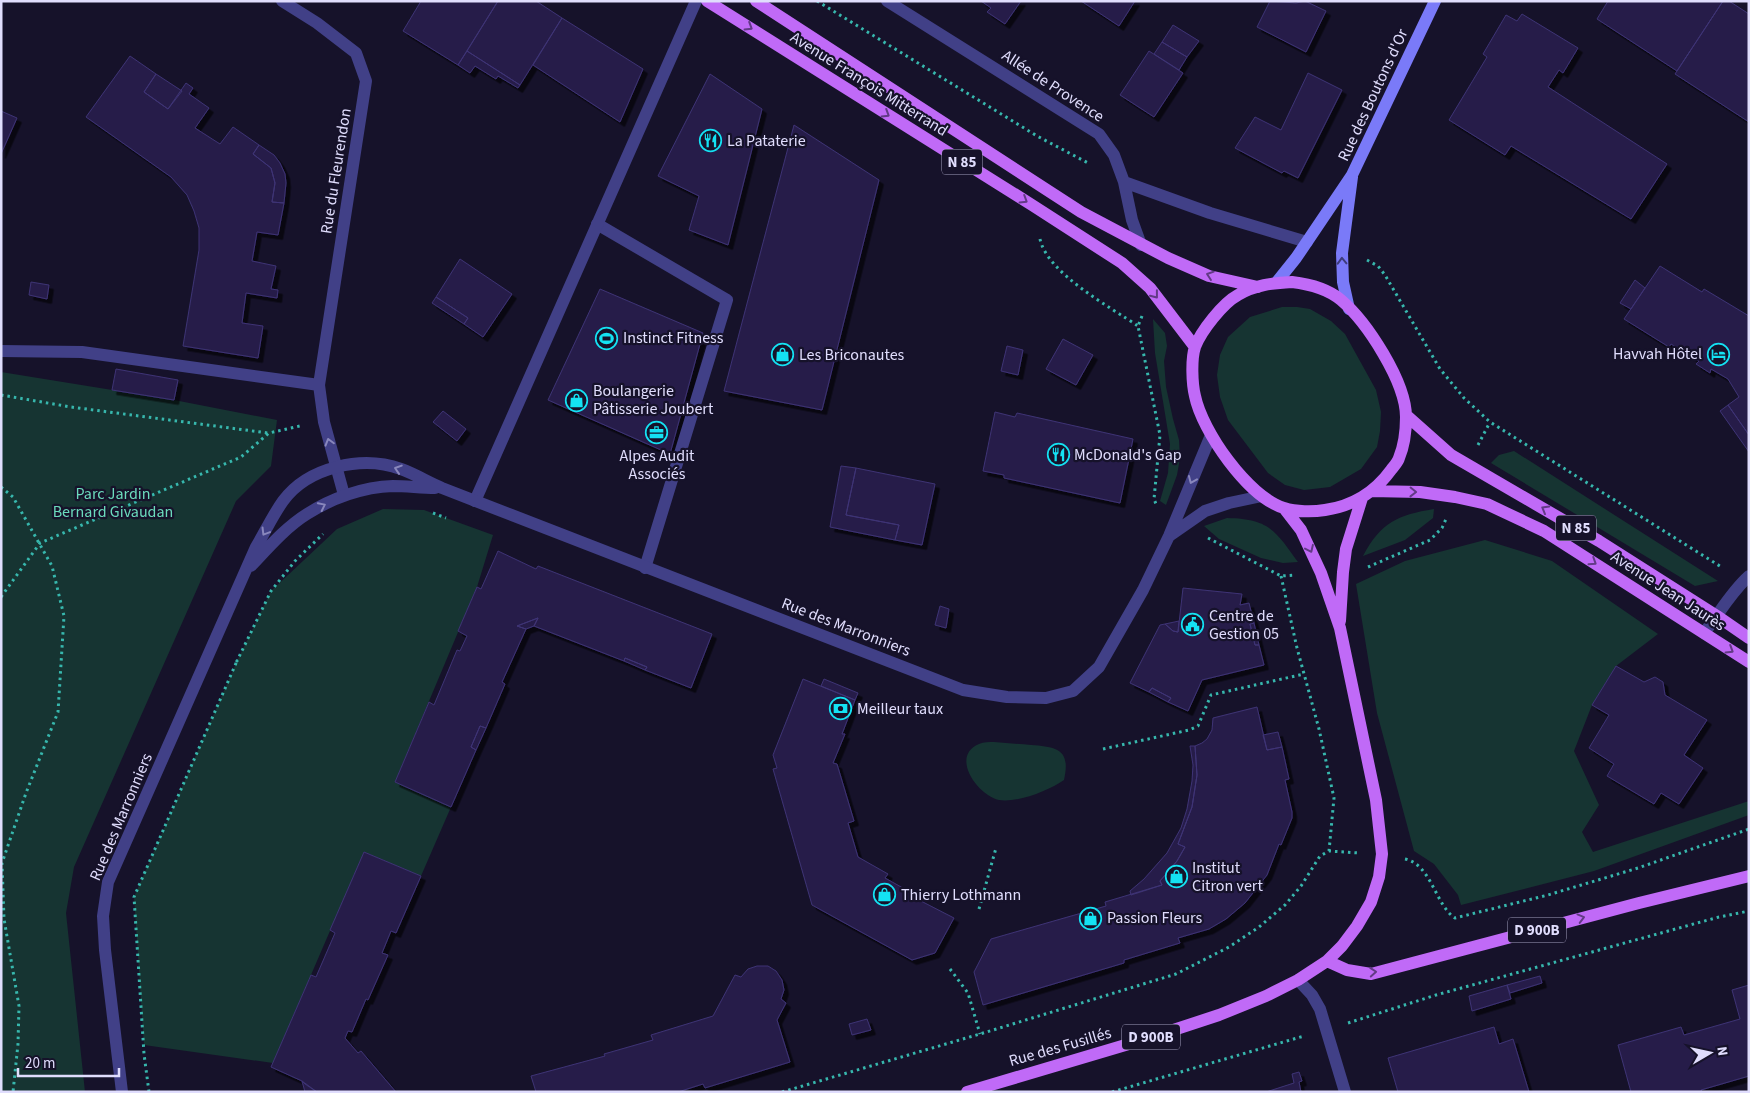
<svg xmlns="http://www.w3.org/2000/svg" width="1750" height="1093" viewBox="0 0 1750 1093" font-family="'Source Sans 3',sans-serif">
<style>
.green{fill:#163432}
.building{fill:#271f4a;stroke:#3e3375;filter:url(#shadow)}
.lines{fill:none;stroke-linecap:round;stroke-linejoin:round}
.path{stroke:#37b7ad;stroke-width:3;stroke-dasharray:2.5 4;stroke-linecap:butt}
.service{stroke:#414087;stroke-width:12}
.minor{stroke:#414087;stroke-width:12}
.tertiary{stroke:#414087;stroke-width:12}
.secondary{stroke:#7a7af8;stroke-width:12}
.primary{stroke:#c06af7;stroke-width:12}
.oneway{stroke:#623a86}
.oneway2{stroke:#3e3c7c}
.oneway3{stroke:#8987bc}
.labels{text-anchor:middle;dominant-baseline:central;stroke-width:4.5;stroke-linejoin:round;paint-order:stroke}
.shield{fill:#16122a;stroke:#a3a0be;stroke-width:1}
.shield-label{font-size:15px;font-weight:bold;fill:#e0ddfd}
.street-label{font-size:16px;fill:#e0ddfd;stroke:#16122a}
.poi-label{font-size:16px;fill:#e0ddfd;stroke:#16122a;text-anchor:start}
.park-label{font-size:16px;fill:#6bdbbd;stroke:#16122a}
</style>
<defs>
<filter id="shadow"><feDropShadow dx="4.5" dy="4.5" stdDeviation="0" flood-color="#0009"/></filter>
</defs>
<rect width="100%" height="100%" fill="#16122a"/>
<path class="green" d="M1282,307H1297L1310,309L1331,321L1345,334L1376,390L1381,412L1380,431L1377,447L1361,469L1330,487L1304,490L1285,485L1268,473L1228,420L1220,397L1217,375L1220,355L1228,337L1250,317Z
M1153,319L1165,333L1167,346L1164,361L1166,387L1173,419L1179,440L1180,458L1177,475L1166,505L1160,501L1168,473L1170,444L1155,353Z
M1,372L174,400L277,420L271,466L236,501L74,867L66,913L85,1092H1Z
M1514,451L1718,581L1695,586L1491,463L1499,455Z
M383,509L424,510L493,535L477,587L395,782L451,807L421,876L364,852L273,1063L144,1045L134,897L237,661L271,591L337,529Z
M1434,509L1433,518L1405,540L1363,556C1381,522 1398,515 1434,509Z
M1227,518C1269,519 1275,530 1298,562L1283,563L1261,558L1219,539L1204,526Z
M1485,540L1552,561L1658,634L1616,666L1592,705L1574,751L1599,805L1582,832L1593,852L1749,801V815L1594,871L1461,905L1458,895L1434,864L1414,851L1377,713L1356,584L1405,561Z
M994,742C1006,743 1019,744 1031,745C1057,747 1071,749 1064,780C1050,790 1018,803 999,800C977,795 950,756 979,744C984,742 989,742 994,742Z"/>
<path class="building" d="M421,1H498L458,65L403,31Z
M498,1H536L562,18L520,85L467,51Z
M981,1H1021L1005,24L987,12L991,8Z
M1081,1H1135L1119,26Z
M1270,1L1296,3L1305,1L1326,11L1306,52L1257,27Z
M1608,1H1723L1677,71L1597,19Z
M1723,1H1729L1749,14V122L1675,74Z
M1522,14L1578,48L1563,73L1559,70L1548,87L1667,164L1631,219L1511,146L1505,155L1449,120L1487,57L1483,54L1506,15L1517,21Z
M562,18L643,69L620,122L533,65Z
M1173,25L1199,41L1187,57L1162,42Z
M1162,42L1187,57L1179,70L1154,54Z
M467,51L520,85L518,88L498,76L496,79L475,66L470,73L458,65Z
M1149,51L1183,73L1154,117L1120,95Z
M130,56L156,74L144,92L168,109L186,83L193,88L189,94L209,108L195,128L220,144L233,127L259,145L253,154L271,168L275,183L272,202L284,203L278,235L257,232L252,261L276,266L271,289L278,290L277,298L246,293L242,323L263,326L258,358L183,346L199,250V228L194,211L187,195L171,177L86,117Z
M1308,73L1342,90L1298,178L1284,171L1282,173L1235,148L1255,117L1281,130Z
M156,74L182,91L168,109L144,92Z
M710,74L762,109L728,245L689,230L699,196L658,176Z
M1,111L17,118L1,154Z
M794,125L879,180L822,410L724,391Z
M259,145L274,155L280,163L285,174L286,183L284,203L272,202L275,183L271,168L253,154Z
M460,259L512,294L483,337L464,324L468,318L436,297Z
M1660,266L1702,292L1704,289L1749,316V435L1728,405L1739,397L1728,379L1711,369L1710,373L1696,364L1699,361L1671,344L1669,347L1624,319Z
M1635,280L1645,288L1631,309L1620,303Z
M31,282L49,285L47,299L29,295Z
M600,289L703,333L670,454L548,400Z
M436,297L468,318L464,324L432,303Z
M1063,339L1093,355L1076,385L1046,369Z
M1007,346L1023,350L1018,375L1001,371Z
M116,369L178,380L174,400L112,390Z
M1728,405L1749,435V452L1720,411Z
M443,411L466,429L457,441L433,422Z
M995,412L1015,417L1017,413L1133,439L1120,503L1004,478V475L983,471Z
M841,466L856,468L846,515L899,525L895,540L830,527Z
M856,468L935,484L922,545L895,540L899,525L846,515Z
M498,551L536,569L538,566L712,634L691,688L645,670L647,667L625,658L624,661L534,626L538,618L517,626L526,629L502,682L505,684L486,728L480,726L471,747L476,750L451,807L395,782L429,702L434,705L457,650L460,651L467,636L458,631L477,587L481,589Z
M1183,588L1242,594L1240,605L1249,603L1254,623L1250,624L1255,645H1259L1264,665L1202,680L1188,711L1168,702L1171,698L1152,688L1149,692L1130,683L1160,625L1165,624L1173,631L1178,632Z
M940,606L949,609L946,628L935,625Z
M538,618L534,626L526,629L517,626Z
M1179,621L1178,632L1173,631L1165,624Z
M1254,623L1259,645H1255L1250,624Z
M625,658L647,667L645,670L624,661Z
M1616,666L1644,682L1655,677L1663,682L1665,695L1707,720L1684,755L1703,768L1679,804L1661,793L1654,804L1607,776L1614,764L1589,748L1609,715L1592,705Z
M803,679L855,700L842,734H845L833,763L837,764L854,821L848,823L858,857L888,874L885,878L921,898L919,900L954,918L935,953L912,960L812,905L773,769L777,768L773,755Z
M824,679L858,693L855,700L821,686Z
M1152,688L1171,698L1168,702L1149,692Z
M1257,707L1267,750L1282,747L1289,779L1285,780L1292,812V818L1281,845L1279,844L1267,875L1245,903L1226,919L1209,929L1178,938L1180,943L1124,960V963L983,1005L974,972L991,939L1106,906L1105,902L1162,885L1160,881L1177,861L1185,847L1178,844L1192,807L1197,775L1195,746L1202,743L1207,739L1212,730L1213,718Z
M480,726L486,728L476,750L471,747Z
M1278,732L1282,747L1267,750L1263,735Z
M1190,746H1195L1197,775L1192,807L1178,844L1185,847L1177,861L1160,881L1162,885L1131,895L1130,891L1144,879L1167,853L1181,828L1187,809L1192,781L1193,765Z
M364,852L421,876L396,933L391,931L382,953L388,955L368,1000L366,999L352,1032L348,1031L345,1038L358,1053L361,1051L396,1092H317L302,1081L271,1067L311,975L316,977L335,933L330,930Z
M757,966H768L776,971L782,980L784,990L781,999L786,1003L777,1020L790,1062L705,1088L703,1084L678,1092H536L531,1076L605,1056L604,1054L653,1040L651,1035L713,1016L735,975L741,977L748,969Z
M1540,976L1542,983L1510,993L1507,985Z
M1507,985L1511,999L1472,1011L1469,996Z
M1749,985V1076L1701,1090L1702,1092H1631L1618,1045L1681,1027L1684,1035L1740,1019L1732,990Z
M867,1019L871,1030L852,1035L849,1024Z
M1494,1027L1499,1044L1513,1039L1529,1092H1398L1388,1058Z
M1299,1072L1302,1081L1299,1082L1301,1092H1266L1294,1083L1292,1074Z
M302,1081L305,1084L317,1092H305Z"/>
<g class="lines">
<path class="path" d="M817,1L1037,136L1090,164
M1040,239C1047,273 1110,307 1138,326
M1367,260L1378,266L1385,275L1440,369L1464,398L1490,422L1723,568
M1142,316L1138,326L1160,435L1154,499L1156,504
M1,395L71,407L268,433
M1478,445L1490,422
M1,487L13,497L52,566L64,616L58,712L26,793L2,863L4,919L19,1006L18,1044L13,1092
M433,513L446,518
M1208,538L1281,576L1295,575
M1368,567L1430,540L1442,528L1446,519
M1281,576L1297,648L1319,729L1334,798L1329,851
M1,597L40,543L241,457L269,433L300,426
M236,660L237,661L271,591L295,561L323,534
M1103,749L1189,730L1198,726L1211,695L1304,674
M1405,859C1432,865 1435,905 1455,918L1548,895L1638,868L1749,829
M979,909L996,848
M950,969L968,993L980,1034
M1348,1023L1436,995L1719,917L1749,911
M149,1092L144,1054L134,897L237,661
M782,1092L980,1034L1176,974L1229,947L1259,927L1285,905L1301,886L1320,856L1329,851L1360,853
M1112,1092L1304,1036"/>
<path class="service" d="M597,224L727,300L645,568
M1298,980L1312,995L1320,1009L1345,1092"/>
<path class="minor" d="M282,1L317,23L356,53L366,81L319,385L324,422L344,495
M887,1L1099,134L1114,155L1124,182L1132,220L1141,245
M1124,182L1210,213L1307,242
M1,351L82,352L319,385
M475,501L696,1
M1704,633C1719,614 1731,592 1749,576"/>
<path class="tertiary" d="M1169,536L1205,511L1229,503L1262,496
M251,566C268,548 286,527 307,514C332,498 363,487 393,486C407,486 421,488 435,488
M122,1092L105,950L103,916L108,882L256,547C265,532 273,515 283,501C308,467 362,455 401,469C415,474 428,482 442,488L963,690L1007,697L1046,698L1073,691L1099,667L1143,590L1169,536L1211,435"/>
<path class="secondary" d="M1276,283L1296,258L1352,175L1435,1
M1349,309L1343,282L1342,253L1352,177"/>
<path class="primary" d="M707,1L1032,205L1122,263L1150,288L1195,347
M756,1L1081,212L1168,258L1209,276L1258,287
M1292,282C1309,284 1328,289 1341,300C1367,322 1406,382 1406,417C1406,429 1404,446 1399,458C1398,462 1394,466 1391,470C1375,492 1352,506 1325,510C1313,512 1296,512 1284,508C1248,497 1202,431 1195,396C1192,384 1191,359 1195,347C1201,331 1223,303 1238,295C1254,285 1273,283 1292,282Z
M1406,415L1451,455L1599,541L1717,616L1749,638
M1371,491L1420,492L1455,497L1487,504L1544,531L1749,662
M1340,621L1343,572L1346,549L1362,498
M1327,961L1347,970L1371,974L1639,903L1749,876
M967,1092L1149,1038L1219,1015L1266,996L1298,980L1327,961L1342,946L1357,926L1371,902L1379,877L1382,854L1376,800L1340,628L1321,573L1301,530L1284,508"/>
</g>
<defs><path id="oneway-chevron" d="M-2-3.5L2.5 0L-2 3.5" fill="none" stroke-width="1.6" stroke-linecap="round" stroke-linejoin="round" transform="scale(1.25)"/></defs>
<g class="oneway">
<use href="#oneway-chevron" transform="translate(749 27) rotate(32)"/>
<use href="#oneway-chevron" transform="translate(886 114) rotate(32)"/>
<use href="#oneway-chevron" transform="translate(1024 200) rotate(32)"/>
<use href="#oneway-chevron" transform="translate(1210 275) rotate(-161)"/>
<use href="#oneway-chevron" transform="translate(1155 295) rotate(52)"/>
<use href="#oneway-chevron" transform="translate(1413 492) rotate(1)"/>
<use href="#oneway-chevron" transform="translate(1545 509) rotate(-150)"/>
<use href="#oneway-chevron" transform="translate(1310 549) rotate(65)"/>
<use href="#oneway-chevron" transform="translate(1593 562) rotate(33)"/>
<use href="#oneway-chevron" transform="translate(1730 650) rotate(32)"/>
<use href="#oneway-chevron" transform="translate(1581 918) rotate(-15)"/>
<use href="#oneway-chevron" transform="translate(1373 972) rotate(-4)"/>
</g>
<use class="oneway2" href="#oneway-chevron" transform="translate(1342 261) rotate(-92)"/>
<g class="oneway3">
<use href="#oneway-chevron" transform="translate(329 442) rotate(-106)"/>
<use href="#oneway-chevron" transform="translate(398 469) rotate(-162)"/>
<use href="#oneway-chevron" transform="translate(1192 480) rotate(113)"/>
<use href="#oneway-chevron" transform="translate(322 506) rotate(-26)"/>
<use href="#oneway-chevron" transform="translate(265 532) rotate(121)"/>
</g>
<defs>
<symbol id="restaurant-ring" viewBox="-11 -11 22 22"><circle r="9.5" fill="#16122a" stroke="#14e2f3" stroke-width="1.5"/><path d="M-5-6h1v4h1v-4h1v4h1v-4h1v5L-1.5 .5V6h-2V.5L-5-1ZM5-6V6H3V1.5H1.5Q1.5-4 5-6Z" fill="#14e2f3"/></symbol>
<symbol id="stadium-ring" viewBox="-11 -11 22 22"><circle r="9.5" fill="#16122a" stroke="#14e2f3" stroke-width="1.5"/><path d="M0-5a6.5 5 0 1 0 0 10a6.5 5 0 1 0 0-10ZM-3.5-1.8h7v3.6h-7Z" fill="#14e2f3"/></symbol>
<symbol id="hotel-ring" viewBox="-11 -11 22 22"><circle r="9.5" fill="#16122a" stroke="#14e2f3" stroke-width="1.5"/><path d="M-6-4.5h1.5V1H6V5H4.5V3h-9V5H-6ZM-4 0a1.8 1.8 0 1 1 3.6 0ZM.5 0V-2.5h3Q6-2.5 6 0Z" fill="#14e2f3"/></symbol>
<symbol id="shop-ring" viewBox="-11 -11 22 22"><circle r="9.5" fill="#16122a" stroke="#14e2f3" stroke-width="1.5"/><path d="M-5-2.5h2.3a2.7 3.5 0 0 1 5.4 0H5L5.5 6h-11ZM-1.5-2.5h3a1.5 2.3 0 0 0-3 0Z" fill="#14e2f3"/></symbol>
<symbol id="office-ring" viewBox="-11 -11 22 22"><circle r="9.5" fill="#16122a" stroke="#14e2f3" stroke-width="1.5"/><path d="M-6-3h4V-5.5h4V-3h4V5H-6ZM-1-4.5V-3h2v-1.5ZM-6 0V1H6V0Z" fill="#14e2f3"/></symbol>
<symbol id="civic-ring" viewBox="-11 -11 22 22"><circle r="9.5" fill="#16122a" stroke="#14e2f3" stroke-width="1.5"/><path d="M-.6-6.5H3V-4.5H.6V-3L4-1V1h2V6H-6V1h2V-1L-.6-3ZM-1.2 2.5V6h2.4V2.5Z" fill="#14e2f3"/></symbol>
<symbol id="bank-ring" viewBox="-11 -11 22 22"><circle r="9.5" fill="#16122a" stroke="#14e2f3" stroke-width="1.5"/><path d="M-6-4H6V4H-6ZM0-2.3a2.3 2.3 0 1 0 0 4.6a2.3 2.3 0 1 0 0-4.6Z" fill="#14e2f3"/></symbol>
</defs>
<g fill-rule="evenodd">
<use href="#restaurant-ring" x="698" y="128" width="25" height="25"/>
<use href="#stadium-ring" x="594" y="326" width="25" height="25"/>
<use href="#hotel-ring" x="1706" y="342" width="25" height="25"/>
<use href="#shop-ring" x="770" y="342" width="25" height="25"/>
<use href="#shop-ring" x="564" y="388" width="25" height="25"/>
<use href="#office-ring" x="644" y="420" width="25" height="25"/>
<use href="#restaurant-ring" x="1046" y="442" width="25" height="25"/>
<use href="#civic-ring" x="1180" y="612" width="25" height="25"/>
<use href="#bank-ring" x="828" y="696" width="25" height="25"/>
<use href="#shop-ring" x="1164" y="864" width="25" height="25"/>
<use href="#shop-ring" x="872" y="882" width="25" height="25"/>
<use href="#shop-ring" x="1078" y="906" width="25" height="25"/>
</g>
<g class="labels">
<g class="shield">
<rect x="942" y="149.5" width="40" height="25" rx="4"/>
<rect x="1556" y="515.5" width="40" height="25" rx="4"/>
<rect x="1508" y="917.5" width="58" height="25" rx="4"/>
<rect x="1122" y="1024.5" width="58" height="25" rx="4"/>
</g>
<g class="shield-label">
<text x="962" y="162">N 85</text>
<text x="1576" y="528">N 85</text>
<text x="1537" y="930">D 900B</text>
<text x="1151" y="1037">D 900B</text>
</g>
<g class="street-label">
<text transform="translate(869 84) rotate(32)">Avenue François Mitterrand</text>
<text transform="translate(1053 86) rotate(33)">Allée de Provence</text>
<text transform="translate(1373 95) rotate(-65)">Rue des Boutons d'Or</text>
<text transform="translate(336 171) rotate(-81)">Rue du Fleurendon</text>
<text transform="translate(1668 591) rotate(33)">Avenue Jean Jaurès</text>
<text transform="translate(846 627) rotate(21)">Rue des Marronniers</text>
<text transform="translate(121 817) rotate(-67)">Rue des Marronniers</text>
<text transform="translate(1060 1047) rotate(-16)">Rue des Fusillés</text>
</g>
<g class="poi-label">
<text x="727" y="141">La Pataterie</text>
<text x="623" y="338">Instinct Fitness</text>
<text x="1702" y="354" text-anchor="end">Havvah Hôtel</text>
<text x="799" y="355">Les Briconautes</text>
<text x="593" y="391">Boulangerie<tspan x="593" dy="18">Pâtisserie Joubert</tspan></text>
<text x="1074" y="455">McDonald's Gap</text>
<text x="657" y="456" text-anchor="middle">Alpes Audit<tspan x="657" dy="18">Associés</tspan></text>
<text x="1209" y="616">Centre de<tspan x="1209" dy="18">Gestion 05</tspan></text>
<text x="857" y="709">Meilleur taux</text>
<text x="1192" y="868">Institut<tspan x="1192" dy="18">Citron vert</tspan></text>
<text x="901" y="895">Thierry Lothmann</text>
<text x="1107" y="918">Passion Fleurs</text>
</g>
<g class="park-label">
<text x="113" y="494">Parc Jardin<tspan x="113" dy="18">Bernard Givaudan</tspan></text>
</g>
</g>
<rect width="1750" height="1093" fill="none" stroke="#e0ddfd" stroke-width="5"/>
<g transform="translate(1710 1053) rotate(81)" stroke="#16122a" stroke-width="4" paint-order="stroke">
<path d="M0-4L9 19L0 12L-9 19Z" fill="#e0ddfd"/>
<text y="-8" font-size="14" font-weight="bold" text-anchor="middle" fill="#e0ddfd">N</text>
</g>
<path d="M18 1068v8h101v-8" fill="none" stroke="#e0ddfd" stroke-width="2.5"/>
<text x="25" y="1068" font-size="15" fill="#e0ddfd" stroke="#16122a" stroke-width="4" paint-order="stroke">20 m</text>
</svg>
